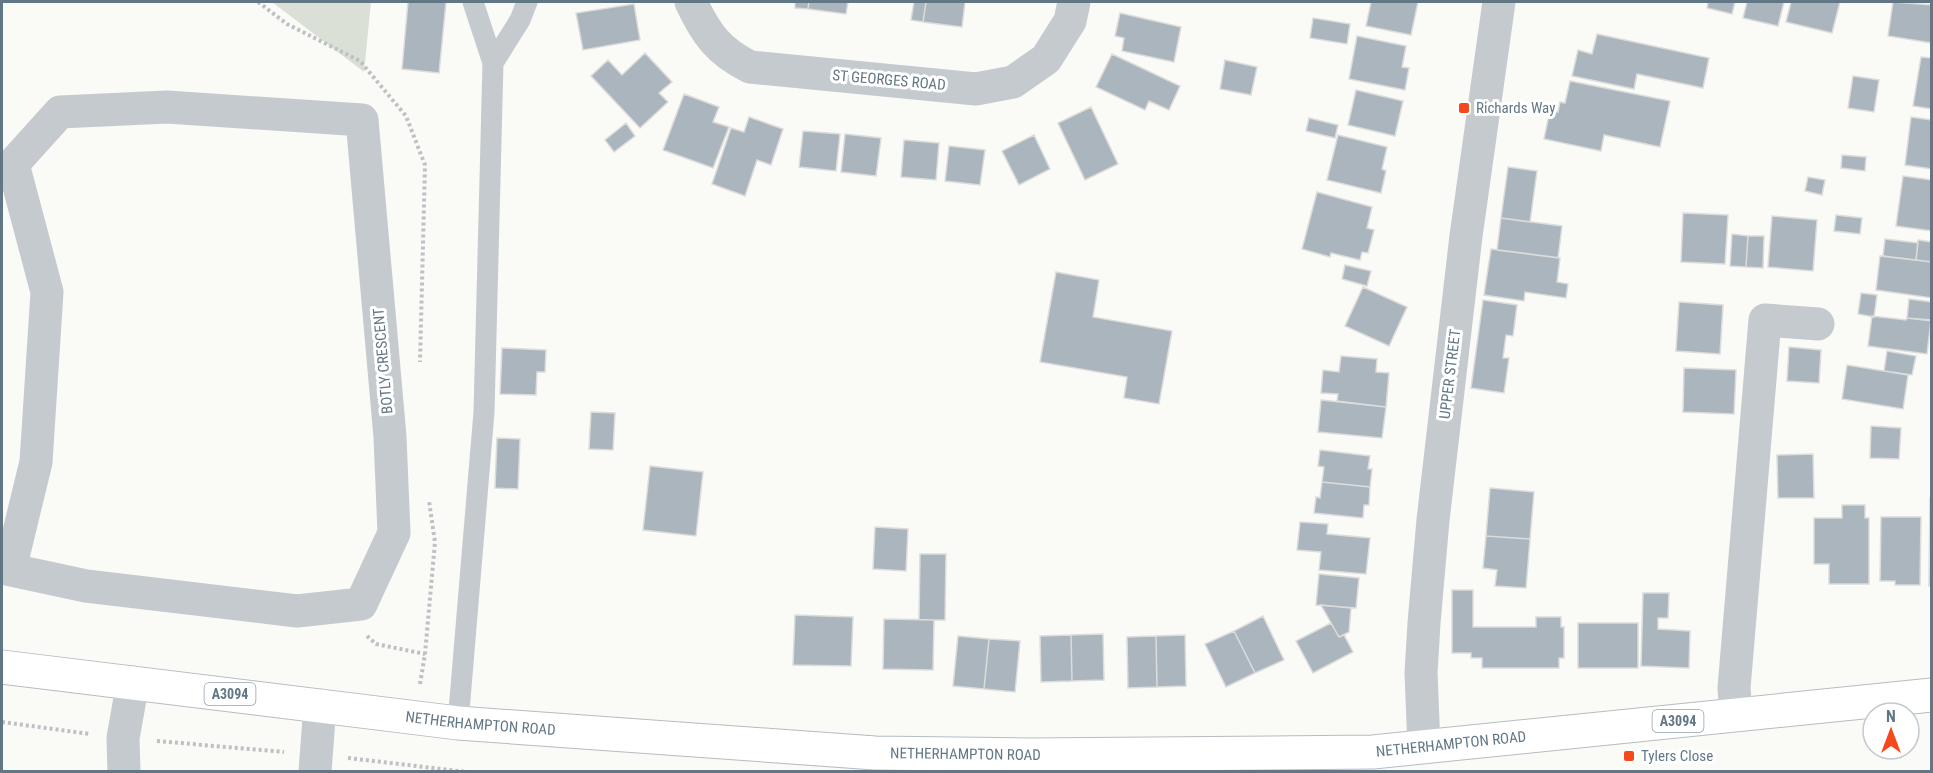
<svg xmlns="http://www.w3.org/2000/svg" width="1933" height="773" viewBox="0 0 1933 773" font-family="'Roboto Condensed',sans-serif">
<style>
.green{fill:#dae0d6}
.building{fill:#abb5bd;stroke:#dcdcda;stroke-width:1.5}
.lines{fill:none;stroke-linecap:round;stroke-linejoin:round}
.primary-casing{stroke:#b6bcc1;stroke-width:35}
.path{stroke:#bdc1c4;stroke-width:4;stroke-dasharray:3 3;stroke-linecap:butt}
.lane{stroke:#c5cace;stroke-width:21}
.street{stroke:#c5cace;stroke-width:33}
.primary{stroke:#fff;stroke-width:33}
.poi-dot{fill:#f5481d;stroke:#fff;stroke-width:2}
.labels{text-anchor:middle;dominant-baseline:central;stroke-width:6;stroke-linejoin:round;paint-order:stroke}
.shield{fill:#fff;stroke:#91a0aa;stroke-width:1.5}
.shield-label{font-size:14px;font-weight:bold;fill:#627786}
.street-label{font-size:15px;fill:#627786;stroke:#fff}
.poi-label{font-size:15px;fill:#627786;stroke:#fff;text-anchor:start}
</style>
<rect width="100%" height="100%" fill="#fafaf7"/>
<path class="green" d="M272,2H371L364,72Z"/>
<path class="building" d="M408,2H446L439,73L402,69Z
M795,2H809L808,9L795,8Z
M809,2H848L846,14L808,9Z
M914,2H926L923,22L911,20Z
M926,2H965L962,27L923,22Z
M1371,2H1418L1411,35L1366,26Z
M1708,2H1735L1732,14L1707,8Z
M1747,2H1784L1778,26L1743,18Z
M1791,2H1840L1832,33L1786,22Z
M1893,2L1932,5V43L1888,36Z
M634,4L640,40L583,50L576,13Z
M1120,13L1181,27L1174,62L1122,51L1124,38L1115,36Z
M1313,18L1350,24L1347,44L1310,38Z
M1597,34L1709,58L1703,88L1637,74L1634,89L1572,76L1578,50L1592,54Z
M1357,36L1406,46L1402,67L1409,68L1405,90L1349,79Z
M645,53L672,82L659,93L668,102L640,128L591,76L608,60L622,75Z
M1112,54L1180,86L1169,110L1149,101L1145,110L1096,87Z
M1921,57L1932,58V109L1913,106Z
M1225,60L1257,67L1251,95L1220,89Z
M1853,76L1879,80L1874,112L1848,108Z
M1570,81L1670,101L1660,147L1604,135L1601,151L1544,139L1550,110L1558,112L1560,102L1565,103Z
M1356,90L1403,101L1395,136L1348,125Z
M684,94L719,107L713,122L729,127L713,168L663,150Z
M1091,107L1118,164L1085,180L1058,123Z
M749,117L783,129L771,165L757,160L745,196L712,184L731,128L744,132Z
M1911,117L1932,120V169L1905,165Z
M1309,118L1338,125L1335,138L1306,131Z
M626,123L635,136L614,152L605,140Z
M803,131L840,134L836,171L799,167Z
M845,134L881,138L876,176L841,172Z
M1034,135L1050,169L1019,185L1002,151Z
M1338,135L1387,147L1382,169L1386,171L1381,193L1327,180Z
M904,140L939,143L936,180L901,177Z
M949,146L985,150L980,185L945,181Z
M1842,155L1866,157L1865,171L1841,168Z
M1508,167L1537,171L1530,222L1501,218Z
M1903,176L1932,180V231L1896,226Z
M1808,177L1825,180L1822,195L1805,191Z
M1317,192L1372,207L1367,228L1374,230L1368,253L1362,252L1360,260L1331,253L1330,257L1302,249Z
M1683,213L1728,215L1725,264L1681,262Z
M1836,215L1862,218L1860,234L1834,231Z
M1772,216L1817,220L1813,271L1768,267Z
M1501,218L1562,226L1558,258L1497,250Z
M1732,234L1748,236L1746,267L1730,266Z
M1748,236H1764L1763,268L1746,267Z
M1885,239L1918,243L1916,260L1883,256Z
M1918,240L1932,242V262L1916,260Z
M1491,249L1560,258L1557,282L1568,284L1566,298L1525,292L1524,301L1484,295Z
M1880,256L1932,262V298L1876,290Z
M1345,265L1371,271L1367,286L1342,279Z
M1056,272L1099,280L1093,317L1172,331L1159,404L1124,398L1127,377L1040,362Z
M1363,287L1407,307L1389,346L1345,326Z
M1861,293L1877,295L1874,317L1858,314Z
M1909,299L1932,302V321L1907,318Z
M1483,300L1517,305L1513,336L1506,335L1503,358H1509L1504,393L1471,388Z
M1679,302L1723,305L1720,354L1676,351Z
M1872,316L1906,320L1907,318L1931,320L1927,354L1868,346Z
M1789,347L1821,350L1819,383L1787,381Z
M502,348L546,350L545,372H537L536,395L500,394Z
M1887,351L1916,356L1912,375L1884,371Z
M1341,356L1377,359L1376,372L1389,373L1386,407L1337,401L1338,394L1321,393L1323,370L1339,372Z
M1847,365L1908,375L1903,409L1842,399Z
M1684,368L1736,370L1734,414L1683,412Z
M1321,400L1386,407L1382,438L1318,432Z
M591,412L615,413L613,450L589,449Z
M1871,426L1901,428L1899,459L1870,458Z
M497,438L520,439L518,489L495,488Z
M1320,450L1370,456L1368,469H1372L1370,487L1322,482L1324,467L1318,466Z
M1813,454L1814,498H1778L1777,455Z
M650,466L703,472L696,536L643,530Z
M1322,482L1370,487L1369,505H1364L1363,518L1314,513L1316,497L1320,498Z
M1490,488L1534,492L1530,539L1486,536Z
M1930,498H1932V586H1929Z
M1842,505H1865V518H1869V584H1829V564H1814V518H1842Z
M1881,517H1921L1920,585H1895V581H1880Z
M1300,522L1328,524L1327,534L1370,538L1366,574L1319,570L1321,552L1297,550Z
M875,527L908,529L906,571L873,569Z
M1486,536L1530,539L1526,588L1495,586L1497,570L1483,568Z
M920,554H946L945,620H919Z
M1319,574L1359,578L1356,608L1316,605Z
M1452,590H1473V627H1536V617H1561V627H1564V658H1559V668H1482V658H1471V653H1452Z
M1643,593H1669L1668,618H1658V629L1690,631L1689,668L1641,666Z
M1321,605L1351,608L1349,632L1339,637Z
M795,615L853,617L851,666L793,665Z
M1263,616L1284,660L1255,673L1234,631Z
M884,619L934,620L933,670L883,669Z
M1331,623L1339,637L1344,635L1353,652L1313,673L1296,641Z
M1578,623H1638V668H1578Z
M1234,631L1255,673L1226,687L1205,644Z
M1103,634L1104,680L1072,681L1071,635Z
M1071,635L1072,681L1041,682L1040,636Z
M1185,635L1186,686L1157,687L1156,636Z
M958,636L989,639L984,689L953,686Z
M1156,636L1157,687L1128,688L1127,637Z
M989,639L1020,641L1015,692L984,689Z"/>
<g class="lines">
<defs>
<g id="primary">
<path id="s1" d="M2,667L458,723L875,753L1029,755L1373,752L1932,695"/>
</g>
</defs>
<use href="#primary" class="primary-casing"/>
<path class="path" d="M258,2L287,24L360,61L406,116L425,165L420,362
M367,636L376,644L425,654
M420,684L425,654L435,542L429,501
M2,722L90,734
M157,741L284,752
M348,758L467,772"/>
<path class="lane" d="M493,63L520,20L527,2
M458,723L484,412L493,63L473,2"/>
<path class="street" d="M691,2C706,34 718,51 750,67L976,89L1013,82L1046,59L1070,21L1074,2
M2,568L86,586L297,611L361,604L394,533L390,437L362,120L167,107L60,112L13,164
M10,569L36,462L47,292L13,164
M1736,714L1734,688L1765,320L1818,324
M1424,747L1421,673L1424,623L1433,520L1466,236L1499,2
M124,772L123,738L133,682
M315,772L320,705"/>
<use href="#primary" class="primary"/>
</g>
<g class="poi-dot">
<rect x="1458" y="102" width="12" height="12" rx="3"/>
<rect x="1623" y="750" width="12" height="12" rx="3"/>
</g>
<g class="labels">
<g class="shield">
<rect x="204.5" y="683" width="51" height="22" rx="4.5"/>
<rect x="1652.5" y="710" width="51" height="22" rx="4.5"/>
</g>
<g class="shield-label">
<text x="230" y="694">A3094</text>
<text x="1678" y="721">A3094</text>
</g>
<g class="street-label">
<text transform="translate(889 80) rotate(5)">ST GEORGES ROAD</text>
<text transform="translate(383 361) rotate(-95)">BOTLY CRESCENT</text>
<text transform="translate(1450 374) rotate(-83)">UPPER STREET</text>
<text stroke="none"><textPath href="#s1" startOffset="482">NETHERHAMPTON ROAD</textPath></text>
<text stroke="none"><textPath href="#s1" startOffset="1454">NETHERHAMPTON ROAD</textPath></text>
<text stroke="none"><textPath href="#s1" startOffset="968">NETHERHAMPTON ROAD</textPath></text>
</g>
<g class="poi-label">
<text x="1476" y="108">Richards Way</text>
<text x="1641" y="756">Tylers Close</text>
</g>
</g>
<rect width="1933" height="773" fill="none" stroke="#627786" stroke-width="6"/>
<g transform="translate(1891 731)"><circle r="28" fill="#ffffff" stroke="#c0c9cf" stroke-width="1.5"/>
<path d="M0-4.5L10 22L0 15L-10 22Z" fill="#f5481d"/>
<text y="-9" font-size="16" font-weight="bold" text-anchor="middle" fill="#627786">N</text>
</g>
</svg>
